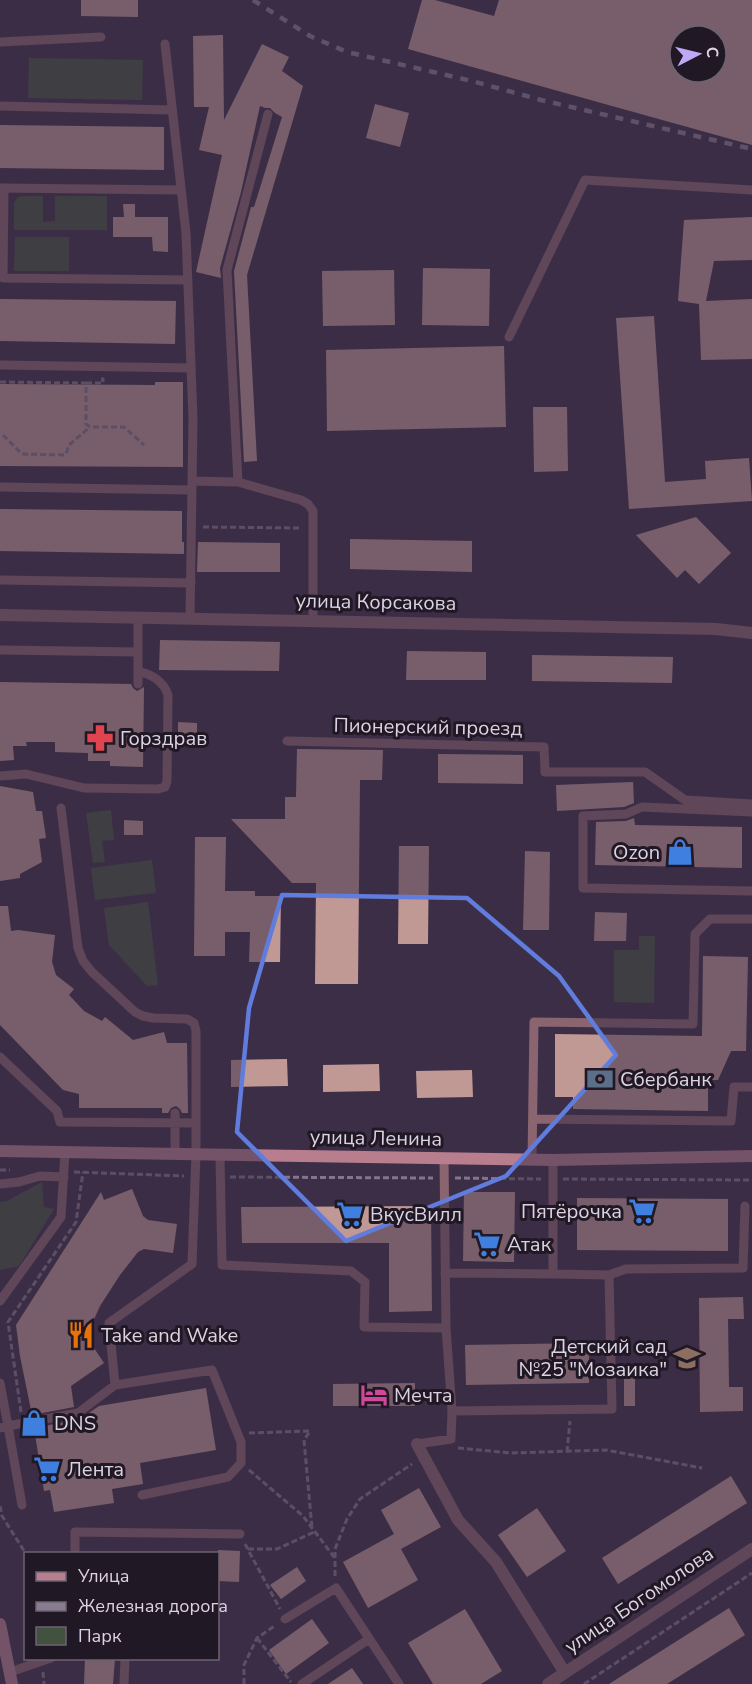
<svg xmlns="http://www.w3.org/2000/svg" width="752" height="1684" viewBox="0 0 752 1684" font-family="'Nunito Sans',sans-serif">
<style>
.green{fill:#42523f}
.building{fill:#c09994;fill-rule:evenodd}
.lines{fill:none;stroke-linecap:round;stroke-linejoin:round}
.path{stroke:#83768b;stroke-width:3;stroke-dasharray:6 3;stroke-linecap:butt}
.lane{stroke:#8a646e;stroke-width:9}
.street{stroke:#8a646e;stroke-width:12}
.secondary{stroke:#b97e8e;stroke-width:12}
.rail{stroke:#897c91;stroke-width:4.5;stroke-dasharray:8 8;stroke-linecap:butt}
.marked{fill:none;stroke:#607cdc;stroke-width:4.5;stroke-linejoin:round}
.labels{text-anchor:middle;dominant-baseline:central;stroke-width:6;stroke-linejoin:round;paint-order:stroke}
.street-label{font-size:20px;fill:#dcd2e2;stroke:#201925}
.poi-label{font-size:20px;fill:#dcd2e2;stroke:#201925;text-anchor:start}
</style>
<rect width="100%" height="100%" fill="#3d2e47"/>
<path class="green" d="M29,58L143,60L142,100L28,98Z
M21,196H43V222L55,221V196H107V230H14V203L17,198Z
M15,237H69V271H14Z
M111,810L114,840L102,841L105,862L93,863L86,813Z
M152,860L156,893L95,900L91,868Z
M148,902L158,985L147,986L109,945L104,908Z
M639,936H655L654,1003L614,1002V950H639Z
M42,1182L44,1207L54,1209L19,1266L0,1270V1202L7,1201Z"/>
<path class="building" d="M81,0H138V17L81,16Z
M422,0H435L494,16L499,0H752V145L408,49ZM680,36H716V72H680Z
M223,35L224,120L262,44L289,57L282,71L303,86L247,275L257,461L244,462L234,271L251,207H254L282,117L275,113L270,108H265L260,106L241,192L220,268L221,278L196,272L222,155L199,150L209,107H194L193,36Z
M375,104L409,113L400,147L366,138Z
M0,125L164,127V170L0,168Z
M123,204H135V217H168V252L153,251L152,237H113V217H124Z
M752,217V260L714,261L706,301L752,299V359L701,360L699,304L678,301L684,220Z
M423,268L490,269L489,326L422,325Z
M394,270L395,325L323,326L322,271Z
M0,299L176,301L175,344L0,341Z
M654,316L665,482L706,479L705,461L749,458L752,501L629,509L616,318Z
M504,346L506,427L327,431L326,350Z
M155,382H183V467L0,466V384L155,385Z
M533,407H567L568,471L534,472Z
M0,509L182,511V542H184V554L0,551Z
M696,517L731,553L699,584L685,570L677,578L636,535Z
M350,539L472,541V572L350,569Z
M198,542L280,543V572H197Z
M160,640L280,642L279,671L159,670Z
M407,651L486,652V680H406Z
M532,655L673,657L672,683L532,681Z
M0,682L131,684L133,688L137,691L144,687L143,767L110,766V761H88V753L55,752V742H26L27,746H13L14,760L0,761Z
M178,722L197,723V745H178Z
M297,749L383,750L382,780H360L358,984H315L316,883H292L231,819H285V797H296Z
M438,754L523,755V784L438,783Z
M633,782L634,803L624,807L557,811L556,785Z
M0,786L33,792L36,811H42L46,838L39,839L42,862L20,874V878L0,881Z
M634,818L635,825L742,827V868L595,865L596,822L626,821Z
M124,820L143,821V835H124Z
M195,837H226L225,891H255V896H281L280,962H249L250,932H225V956H194Z
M399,846H429L428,944H398Z
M525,851L550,852L549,930H523Z
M0,906H8L11,931L18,930L55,935L52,962L56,975L74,989L69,995L84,1011L102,1021L105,1017L133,1040L164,1032L167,1043H187L188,1113H182L180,1109L176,1106L171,1108L168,1113H162V1108H79V1094L63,1090L0,1025Z
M595,912L627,913L626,941H594Z
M703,956L748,957L746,1051H731L718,1080H708V1111L573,1109V1097H555V1034L702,1036Z
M287,1059L288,1086L231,1087V1060Z
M379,1064L380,1091L323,1092V1065Z
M472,1070L473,1097L417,1098L416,1071Z
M132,1189L143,1216L148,1220L177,1224L173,1253L144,1249L138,1252L120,1275L100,1306L88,1333V1339L104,1363L71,1386L74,1407L32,1415L20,1356L16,1325L101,1192L104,1200Z
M464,1192H515L514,1262L463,1261Z
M577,1198L728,1199V1251L577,1250Z
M431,1206L432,1311L389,1312V1243H242L241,1207Z
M743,1297L744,1319H728L729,1387H743V1411L700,1412L699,1298Z
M589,1343V1383L466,1385L465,1345Z
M624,1367H635V1406H624Z
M415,1383V1406H333V1384Z
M206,1388L216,1450L140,1463L143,1484L112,1489L114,1503L54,1512L50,1490L44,1491L34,1428L80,1419L99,1406Z
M731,1476L747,1503L618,1584L602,1558Z
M419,1488L441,1527L401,1549L418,1580L368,1608L343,1562L394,1534L381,1510Z
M537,1508L566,1551L527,1577L498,1535Z
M218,1550L240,1551L239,1582L218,1581Z
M297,1567L306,1581L281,1599L270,1585Z
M729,1608L745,1635L667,1684H609Z
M465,1609L502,1671L481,1684H433L408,1643Z
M312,1619L329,1643L286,1674L269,1650Z
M85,1659H115L113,1684H84Z
M352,1668L363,1684H328Z"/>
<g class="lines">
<path class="path" d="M0,382L86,383V424L90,427H124L144,445
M86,383H103V379H101
M3,435L22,454L64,455L66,454L69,445L90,427
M203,527L301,528
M0,1170H10
M74,1172L184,1176
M230,1177L433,1178
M455,1178L541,1179
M563,1179L752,1180
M21,1412L8,1322L76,1222L83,1172
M249,1433L310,1431L304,1440L312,1528
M458,1448L511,1453L606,1450L702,1468
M567,1452L570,1421
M249,1470L303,1516L334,1557
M0,1506L2,1516L26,1554
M245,1544L280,1609
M248,1549H277L314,1532
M335,1576V1549L347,1519L360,1499L412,1464
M257,1638L291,1682
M43,1672L44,1684
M244,1684V1665L257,1638L276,1625
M584,1684L752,1573"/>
<path class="lane" d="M0,42L101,37
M165,44L186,233L193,419L190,618
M0,106L172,110
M268,114L227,270L238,482L301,500L308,504L313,511V621
M0,188L181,190
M4,188L3,278L188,280
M509,337L585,180L752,190
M0,365L191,368
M192,481L238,482
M0,487L192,490
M0,580L191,583
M0,650L138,652
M138,684V672
M287,741L544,747L545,772H645L685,800L752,804
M0,776L26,774L84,788L158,789L165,787L167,781L168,695C164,682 151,673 138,672V617
M61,808L78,948L83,961L92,972L135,1012L143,1016L153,1018L187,1019L194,1023L196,1031V1154L192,1264L109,1323L115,1385
M752,812L642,807L626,814L583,816V888L752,891
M0,1057L57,1111L60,1122L196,1123
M175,1113V1154
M533,1119L731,1121L734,1087H752
M220,1155L222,1265L351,1271L365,1282L364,1327L446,1328L444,1158
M532,1160L534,1022L693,1024L695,934L710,919H752
M0,1184L19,1182L40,1176L64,1177
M445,1273L553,1274
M609,1275L626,1269L743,1268L745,1206
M0,1301L61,1217L65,1152
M0,1383L8,1426L78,1413L115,1385L212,1370L241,1442V1463L228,1477L142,1495
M452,1411L612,1409L609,1275L553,1274V1160
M0,1428L8,1426L22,1505
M417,1444L451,1439L452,1411L446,1328
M75,1554V1532L240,1534
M285,1619L336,1588L399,1684
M10,1672L51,1658
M124,1684L125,1658
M302,1684L369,1639"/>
<path class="street" d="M0,615L716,629L752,633
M417,1444L458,1520L496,1562L565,1673
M548,1684L752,1549"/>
<path class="secondary" d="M0,1151L553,1160L752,1156
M0,1624L12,1684"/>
<path class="rail" d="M253,0L310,36L347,52L472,81L541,100L752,149"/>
</g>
<path d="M0 0H752V1684H0ZM282,895L467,898L559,976L616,1055L506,1176L346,1241L237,1132L249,1008Z" fill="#3d2e47" fill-opacity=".55" fill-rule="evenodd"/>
<path class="marked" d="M282,895L467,898L559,976L616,1055L506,1176L346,1241L237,1132L249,1008Z"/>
<defs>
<symbol id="pharmacy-bare" viewBox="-9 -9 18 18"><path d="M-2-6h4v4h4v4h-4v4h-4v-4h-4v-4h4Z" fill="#e0444e" stroke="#201925" stroke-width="2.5" paint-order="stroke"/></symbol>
<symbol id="shop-bare" viewBox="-9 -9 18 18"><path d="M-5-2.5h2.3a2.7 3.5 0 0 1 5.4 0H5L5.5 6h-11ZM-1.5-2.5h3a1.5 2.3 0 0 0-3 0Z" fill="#3f7fe0" stroke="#201925" stroke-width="2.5" paint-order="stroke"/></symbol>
<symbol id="bank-bare" viewBox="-9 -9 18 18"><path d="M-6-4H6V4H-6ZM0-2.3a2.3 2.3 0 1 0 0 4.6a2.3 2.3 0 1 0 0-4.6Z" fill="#5c6f8a" stroke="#201925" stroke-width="2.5" paint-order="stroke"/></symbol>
<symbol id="supermarket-bare" viewBox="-9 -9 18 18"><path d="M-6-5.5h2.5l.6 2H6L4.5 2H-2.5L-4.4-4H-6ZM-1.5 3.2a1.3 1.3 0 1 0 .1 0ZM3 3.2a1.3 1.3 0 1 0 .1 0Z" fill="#3f7fe0" stroke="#201925" stroke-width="2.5" paint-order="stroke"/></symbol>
<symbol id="restaurant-bare" viewBox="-9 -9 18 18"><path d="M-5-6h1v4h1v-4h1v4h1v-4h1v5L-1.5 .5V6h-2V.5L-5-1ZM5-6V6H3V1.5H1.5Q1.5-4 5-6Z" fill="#e8710a" stroke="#201925" stroke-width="2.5" paint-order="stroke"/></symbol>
<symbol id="school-bare" viewBox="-9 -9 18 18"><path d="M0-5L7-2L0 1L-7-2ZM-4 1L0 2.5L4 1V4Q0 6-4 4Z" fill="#8d6e63" stroke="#201925" stroke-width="2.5" paint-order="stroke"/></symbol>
<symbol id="hotel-bare" viewBox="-9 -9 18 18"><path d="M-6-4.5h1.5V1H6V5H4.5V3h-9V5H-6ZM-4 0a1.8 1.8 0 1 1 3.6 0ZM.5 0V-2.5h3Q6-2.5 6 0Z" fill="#d1479c" stroke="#201925" stroke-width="2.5" paint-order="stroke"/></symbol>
</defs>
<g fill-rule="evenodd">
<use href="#pharmacy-bare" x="81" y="719" width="38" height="38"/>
<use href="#shop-bare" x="661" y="833" width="38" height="38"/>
<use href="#bank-bare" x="581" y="1060" width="38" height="38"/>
<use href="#supermarket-bare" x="623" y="1192" width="38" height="38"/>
<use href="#supermarket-bare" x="331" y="1195" width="38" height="38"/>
<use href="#supermarket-bare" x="468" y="1225" width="38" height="38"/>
<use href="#restaurant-bare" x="62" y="1316" width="38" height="38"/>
<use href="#school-bare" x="668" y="1339" width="38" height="38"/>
<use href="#hotel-bare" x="355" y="1376" width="38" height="38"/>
<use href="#shop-bare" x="15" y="1404" width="38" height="38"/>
<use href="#supermarket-bare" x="28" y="1450" width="38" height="38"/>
</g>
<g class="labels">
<g class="street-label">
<text transform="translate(376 602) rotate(1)">улица Корсакова</text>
<text transform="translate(428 727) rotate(1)">Пионерский проезд</text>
<text transform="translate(376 1138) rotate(1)">улица Ленина</text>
<text transform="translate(639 1600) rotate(-34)">улица Богомолова</text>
</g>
<g class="poi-label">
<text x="120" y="738">Горздрав</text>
<text x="660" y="852" text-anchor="end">Ozon</text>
<text x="620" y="1079">Сбербанк</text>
<text x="622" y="1211" text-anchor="end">Пятёрочка</text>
<text x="370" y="1214">ВкусВилл</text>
<text x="507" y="1244">Атак</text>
<text x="101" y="1335">Take and Wake</text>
<text x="667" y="1346" text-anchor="end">Детский сад<tspan x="667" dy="23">№25 "Мозаика"</tspan></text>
<text x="394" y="1395">Мечта</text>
<text x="54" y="1423">DNS</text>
<text x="67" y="1469">Лента</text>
</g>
</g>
<rect x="24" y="1552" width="195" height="108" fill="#201925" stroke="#6b6371" stroke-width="1.5"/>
<rect x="36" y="1572" width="30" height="9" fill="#b97e8e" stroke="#6b6371" stroke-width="1.5"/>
<text x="78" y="1582" font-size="18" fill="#dcd2e2">Улица</text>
<rect x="36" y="1602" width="30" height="9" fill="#897c91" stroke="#6b6371" stroke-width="1.5"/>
<text x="78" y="1612" font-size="18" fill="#dcd2e2">Железная дорога</text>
<rect x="36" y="1627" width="30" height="18" fill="#42523f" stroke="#6b6371" stroke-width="1.5"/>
<text x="78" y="1642" font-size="18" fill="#dcd2e2">Парк</text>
<g transform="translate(698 54) rotate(83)"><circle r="28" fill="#201925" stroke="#6b6371" stroke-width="1.5"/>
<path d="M0-4.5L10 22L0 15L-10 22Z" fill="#bda9f5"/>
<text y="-9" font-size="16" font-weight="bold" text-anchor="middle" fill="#dcd2e2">С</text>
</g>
</svg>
